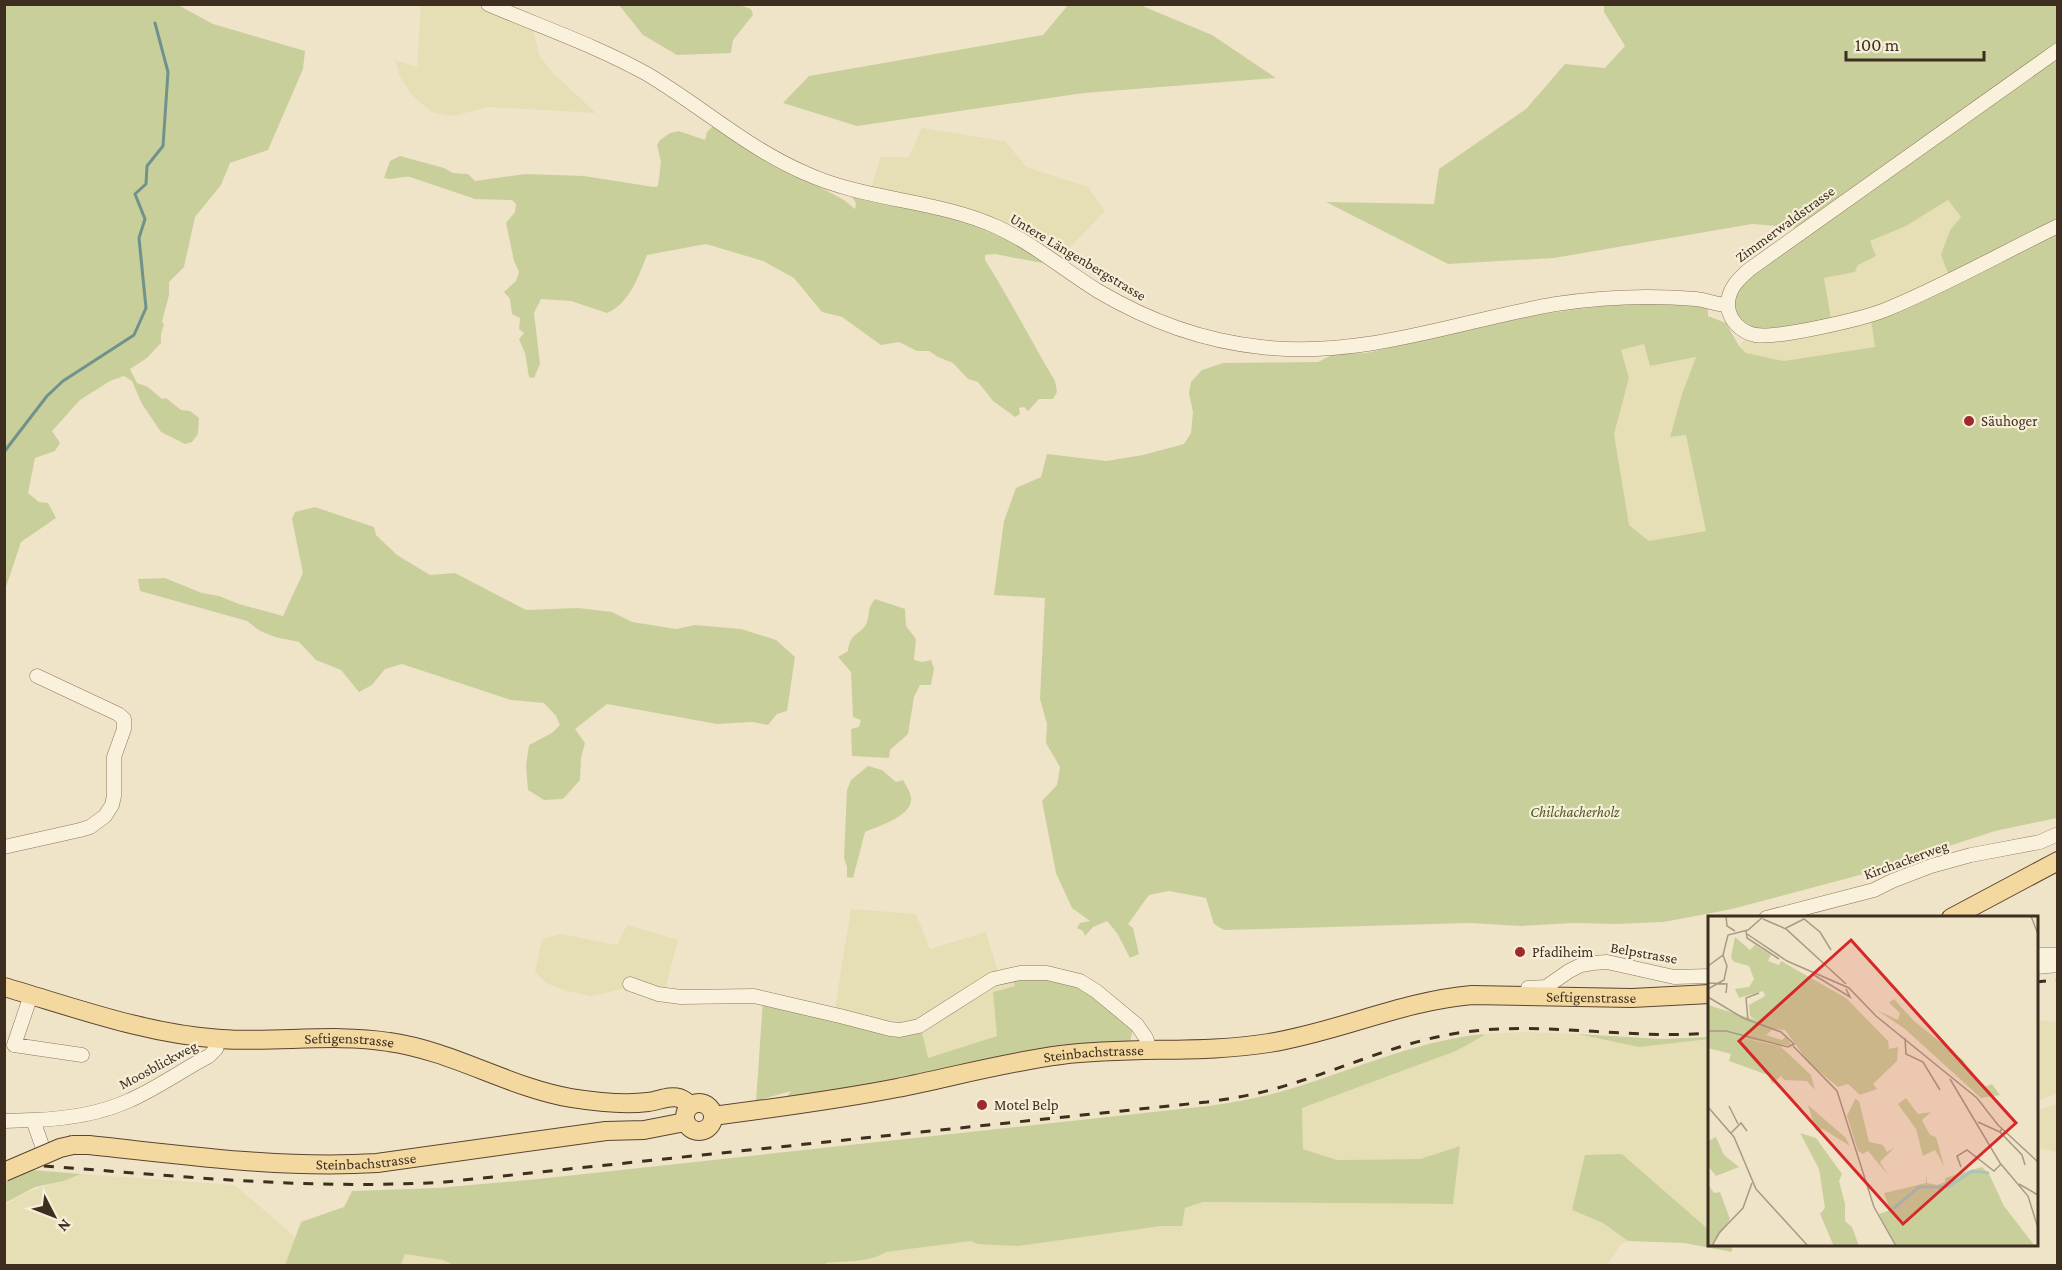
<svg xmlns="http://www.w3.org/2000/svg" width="2062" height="1270" viewBox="0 0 2062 1270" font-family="'Crimson Pro',serif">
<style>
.farmland{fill:#e6deb5}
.green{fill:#c9cf9b;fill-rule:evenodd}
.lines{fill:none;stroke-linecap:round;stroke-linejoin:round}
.stream{stroke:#6f938a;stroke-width:3}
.minor-casing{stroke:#8d765c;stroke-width:15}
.major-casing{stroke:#5b4430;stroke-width:20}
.minor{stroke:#faf1dc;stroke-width:14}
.major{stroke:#f3d9a0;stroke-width:18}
.rail{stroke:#3d2e20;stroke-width:3;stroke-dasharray:10 10;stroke-linecap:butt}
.major-bridge-casing{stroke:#5b4430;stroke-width:20;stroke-linecap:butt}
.major-bridge{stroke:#f3d9a0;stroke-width:18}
.poi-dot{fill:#9e2a2b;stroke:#f7eed8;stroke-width:2}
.labels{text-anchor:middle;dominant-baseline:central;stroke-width:4.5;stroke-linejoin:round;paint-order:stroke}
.street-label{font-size:15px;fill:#3d2e20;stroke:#f7eed8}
.poi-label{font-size:15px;fill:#3d2e20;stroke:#f7eed8;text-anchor:start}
.park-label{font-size:15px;font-style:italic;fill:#4d5a26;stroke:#f7eed8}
.inset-river{fill:none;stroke:#a9c4bc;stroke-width:3}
.inset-road{fill:none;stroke:#a89b85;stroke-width:1.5}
.view{fill:#d62828;fill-opacity:0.15;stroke:#d62828;stroke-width:3}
.inset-edge{fill:none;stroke:#3d2e20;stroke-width:3}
</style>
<rect width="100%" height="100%" fill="#f0e4c8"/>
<path class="farmland" d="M421,5H475L533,28L539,55L552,72L596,113L488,107L453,116L432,112L412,95L400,77L395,60L417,67Z
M922,128L1005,141L1026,167L1088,187L1105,211L1059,258L1036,244L870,190L881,157H909Z
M1948,200L1961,217L1950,230L1941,255L1949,274L1871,320L1875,347L1784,361L1746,353L1739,346L1744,340L1748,339L1824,278L1855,272L1870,241L1906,226Z
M1644,343L1650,366L1696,357L1682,394L1670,437L1686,435L1706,531L1649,541L1629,525L1613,435L1629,378L1621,350Z
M851,909L916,914L930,949L986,932L998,972L1012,971L1015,986L993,992L997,1036L928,1058L898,1035L835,1008Z
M627,925L678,940L662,1000L622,989L591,996L567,991L548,984L535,972L542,939L561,934L617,945Z
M2037,1020L2058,1022L2057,1094L2037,1101Z
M1524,1032L1577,1034L1639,1047L1709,1039V1230L1622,1154L1572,1210L1603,1223L1628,1241L1620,1245L1607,1265L825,1266L826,1263L845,1260L858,1262L876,1258L885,1252L971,1241L977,1244L1161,1226H1182L1185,1208L1203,1202L1453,1204L1460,1146L1420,1159L1337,1160L1303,1149L1302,1108L1456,1051L1483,1036L1484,1034Z
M2057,1104V1152L2037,1148V1110Z
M81,1174L235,1185L295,1237L285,1265H5L4,1205L28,1192Z
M405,1254L443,1260L456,1265L401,1266Z"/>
<path class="green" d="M5,4L178,5L213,24L305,51L303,69L268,150L230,163L221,185L195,217L184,267L169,282V295L162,322L164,324L161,334V343L147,358L130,369L137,383L148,387L162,399L166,398L181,410L190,411L199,418L198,434L192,442L185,444L161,432L142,404L132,381L124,376L110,381L80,400L52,431L60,443L55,451L35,458L28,493L39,502L48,503L56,518L21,542L5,590Z
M619,5H739L751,9L753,15L733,40L731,53L677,55L643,35Z
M1068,5H1140L1212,35L1276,78L1084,93L857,126L783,103L809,76L1043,35Z
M1604,5H2057V818L1995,831L1860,875L1732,909L1664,922L1616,924L1573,923L1521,926L1469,923L1224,930L1214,924L1206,898L1169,891L1149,895L1128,924L1133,928L1139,954L1130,958L1117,933L1107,921L1093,927L1085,936L1083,931L1077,928L1080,923L1090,921L1072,908L1056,873L1042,801L1057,785L1060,767L1046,743L1047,724L1040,699L1045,598L994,595L1004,521L1016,488L1041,477L1047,454L1106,461L1143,455L1184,444L1191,433L1193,412L1189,393L1191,382L1202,370L1223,363L1318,362L1334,354L1366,353L1535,315L1617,304L1655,303L1702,305L1708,310V316L1726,323L1739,346L1746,353L1784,361L1875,347L1871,320L1952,283L1941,255L1950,230L1961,217L1948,200L1906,226L1870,241L1876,256L1858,265L1855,272L1824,278L1831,319C1808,324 1742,345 1735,309C1734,300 1737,289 1742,282C1757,265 1783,244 1800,228L1752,224L1554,258L1448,264L1326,202L1434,204L1439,169L1526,109L1565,64L1605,68L1625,46L1604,12ZM1644,344L1650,366L1696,357L1682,394L1670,437L1686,435L1706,531L1649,541L1629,525L1614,434L1629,378L1621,350Z
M714,125L773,162L844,200L855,209L856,203L849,193L939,212L1011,241L1043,259L1042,263L995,254L985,255V260C1010,299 1031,341 1055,381L1057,392L1053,399H1039L1028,411L1024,407L1019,408L1020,414L1015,417L993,401L978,382L968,379L953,363L938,357L929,351H917L899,342L881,345L842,317L822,312L794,278L763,261L706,244L647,255C638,277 630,303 607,313L571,301L541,299L534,313L540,364L534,378L529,377L525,353L519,339L524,333L519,329L520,318L512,314L510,299L504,292L516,281L519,272L514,261L506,223L515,212L516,204L512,200L475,199L410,177C400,176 394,181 384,178L390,161L400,156L444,168L453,173L468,174L475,181L525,174L584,176L654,187L658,186L661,162L657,145L660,140L670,133L679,131L705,140L707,132Z
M315,507L374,527L376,535L397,555L430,575L455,573L526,610L578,608L612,612L632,622L676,629L695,625L741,629L776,640L795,657L787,711L777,714L768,725L753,722L717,724L607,704L575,729L585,743L581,758L580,780L563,799L544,800L528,790L526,766L529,745L552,733L560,725L556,716L544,703L511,700L402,664L385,669L372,685L359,692L341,670L316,660L299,642L275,637L260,631L247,621L140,591L138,579L165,578L202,593L219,596L239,604L283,616L303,573L292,519L295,512Z
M875,599L905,609L906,626L916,639L914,660L922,662L931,660L934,668L931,685H920L914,697L908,734L890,750L889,758L852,756L851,729L859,727L861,720L853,717L851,672L838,657L848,651C850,631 862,635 867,622C871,611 866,610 875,599Z
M868,766L882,770L896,782L903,780C906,785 910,792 911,797C914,816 878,826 865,832L853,878L847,877V867L844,858L847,790L851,780Z
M1013,977C1031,976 1052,978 1069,982C1092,987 1116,1014 1133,1029L1130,1042L785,1099L791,1091L756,1101L763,1000L898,1035L922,1033L928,1058L997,1036L993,992L1015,986Z
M1484,1034L1483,1036L1456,1051L1302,1108L1303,1149L1337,1160L1420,1159L1460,1146L1453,1204L1203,1202L1185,1208L1182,1226H1161L1018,1246L977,1244L971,1241L886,1252C867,1264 847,1260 826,1263L825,1265L456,1266L443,1260L405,1254L401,1265H285L301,1222L344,1207L352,1191L438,1188L538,1179L1208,1106C1230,1103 1253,1099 1276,1093C1346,1074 1411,1041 1484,1034Z
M1577,1034L1662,1039L1709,1037L1710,1039L1639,1047Z
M1622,1154L1709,1230L1710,1244L1732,1245V1252L1684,1243L1628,1241L1603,1223L1572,1210L1585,1155Z
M32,1170L81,1174L63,1181L35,1187L7,1202L5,1201V1180Z"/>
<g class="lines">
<path class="stream" d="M4,452L47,396L63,381L134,335L146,308L139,238L145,219L135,194L146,184L147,166L163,146L168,72L155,23"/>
<defs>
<path id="minor" d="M488,4C541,27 597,46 647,74C701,106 747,148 805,173C866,201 935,199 997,227C1034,244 1064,270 1098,291C1147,320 1204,341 1261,347C1363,359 1457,321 1556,304C1602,297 1650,295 1696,299C1707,300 1717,305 1728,305
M2058,50L1750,269C1738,279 1727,290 1728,307C1730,321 1741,332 1755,335C1777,339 1862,319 1885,310C1944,286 2000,254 2058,226
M4,847L80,830L90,827L105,816L112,805L114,796V757L124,729V719L118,714L37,676
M1766,918L1874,890L1892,881L1931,866L1971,855L2040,842L2058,834
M2036,955H2058
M2036,967L2058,965
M630,984L658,994L681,997L754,996L840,1016L890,1029L900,1030L919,1026L993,979L1020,973H1047L1080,981L1096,991L1137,1025L1146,1038L1150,1050
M1528,988L1546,987L1569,971L1581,965L1593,963L1607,962L1674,977L1710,976
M31,995L14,1045L82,1055
M33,1120C64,1119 99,1114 128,1101C156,1089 182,1070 209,1056L216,1049L219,1039
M4,1121L33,1120L45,1154"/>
<g id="major">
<path d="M1951,918L2058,861"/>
<path id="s1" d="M4,987C76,1008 146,1034 221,1039C276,1043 334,1033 389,1042C453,1051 508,1087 571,1098C596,1102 623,1105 648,1102C658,1101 670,1095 679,1098C683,1099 687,1103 691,1105"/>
<circle cx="699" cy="1117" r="14"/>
<path id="s2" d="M713,1116C775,1108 836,1100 897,1088C952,1077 1006,1062 1061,1055C1131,1046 1201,1054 1269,1043C1338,1032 1402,1001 1472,995L1632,998L1710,994"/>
<path id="s3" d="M73,1145H89C184,1155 280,1169 377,1163L606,1131L644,1130L685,1122"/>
</g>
</defs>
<use href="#minor" class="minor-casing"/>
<use href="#major" class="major-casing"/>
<use href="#minor" class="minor"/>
<use href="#major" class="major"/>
<path class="rail" d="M2036,982L2058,980
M4,1163C151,1173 298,1191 445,1182L1207,1102C1230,1099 1252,1095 1274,1089C1336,1072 1394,1043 1458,1033C1542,1020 1626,1040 1710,1033"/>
<defs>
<path id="major-bridge" d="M4,1172L60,1148L73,1145"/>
</defs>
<use href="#major-bridge" class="major-bridge-casing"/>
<use href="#major-bridge" class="major-bridge"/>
</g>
<g class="poi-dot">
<circle cx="1969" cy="421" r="6"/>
<circle cx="1520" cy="952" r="6"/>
<circle cx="982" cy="1105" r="6"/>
</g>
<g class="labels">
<g class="street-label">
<text transform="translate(1785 224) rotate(-36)">Zimmerwaldstrasse</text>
<text transform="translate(1078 257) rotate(31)">Untere Längenbergstrasse</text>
<text transform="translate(1906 860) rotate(-20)">Kirchackerweg</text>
<text transform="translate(1644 953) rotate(10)">Belpstrasse</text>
<text stroke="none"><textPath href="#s2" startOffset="890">Seftigenstrasse</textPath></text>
<text stroke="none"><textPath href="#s1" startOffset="352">Seftigenstrasse</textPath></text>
<text stroke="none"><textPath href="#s2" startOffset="386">Steinbachstrasse</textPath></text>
<text transform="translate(158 1065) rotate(-28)">Moosblickweg</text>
<text stroke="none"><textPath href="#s3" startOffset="294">Steinbachstrasse</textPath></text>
</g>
<g class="poi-label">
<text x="1981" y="421">Säuhoger</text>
<text x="1532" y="952">Pfadiheim</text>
<text x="994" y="1105">Motel Belp</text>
</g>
<g class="park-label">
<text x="1575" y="812">Chilchacherholz</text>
</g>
</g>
<g transform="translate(1708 916)">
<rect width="330" height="330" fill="#f0e4c8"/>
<path d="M27,21L42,34L47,29L63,39L60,45L71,49L73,45L138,82L180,125L181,133L190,131L189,145L165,168L169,173L152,179L140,168L130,171L101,147L77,114L65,113L58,119L74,124L78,120L84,130L38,123L72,130L103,159L107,174L99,165L76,164L73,160L64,168L60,159L21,145L23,138L0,132V89L48,104L42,100L41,89L57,80L55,75L31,82L27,73L41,71L46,63L41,50L26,46L23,41ZM186,83L206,105L255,144L274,172L284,168L292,179L273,182L197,113L169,94L190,104L192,97L181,87ZM198,182L210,198L223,196L214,204L222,219L228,221L236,250L227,234L215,240L208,213L190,188ZM147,183L151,185L161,226L175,229L179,236L187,231L172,246L181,260L160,235L155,238L150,235L139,200ZM100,189L138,222L142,230L115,213L108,215ZM92,217L108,222L134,258L131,265L137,288V305L144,311L151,330H126L124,326L112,298L117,292L111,253ZM8,221L16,239L31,251L8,260L0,250V225ZM274,251L281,258L296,290L327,330H188L171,298L182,294L176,277L218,267V256L219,267L229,269L237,266V262ZM0,268L6,277L12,276L22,303L4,330H0Z" fill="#c9cf9b"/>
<path class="inset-river" d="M185,293L211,271H240L264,255L281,257"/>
<path class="inset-road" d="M18,0L19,10L27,15M323,0L330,18M55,3L78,13L138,68M78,12L96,3L112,16L123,34M38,15L39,22L71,43M39,18L79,45L141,72L168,100L269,182L290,209L330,246M0,50L15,39L20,19L40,14L56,0M106,59L142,81L138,73M0,67L19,68L18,77M0,73L16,64L19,50L15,39M0,81L35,102L73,116L86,128L80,131L18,115H0M40,104L38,82L51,77M197,122L198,138L215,146L232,174M85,130L129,175L166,291L188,330M242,163L292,247L320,280L330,312M21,190L30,208M0,191L26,221L48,273L100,330M270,206L292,216M294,212L292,216L314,239L317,249M23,217L33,207L39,215M253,251L249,240L259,234L286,255L293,248M311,268L330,279M4,330L11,317L35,292L44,267"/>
<path class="view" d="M143,24L308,207L195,308L31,125Z"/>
<rect width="330" height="330" class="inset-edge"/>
</g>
<rect width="2062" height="1270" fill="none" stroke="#3d2e20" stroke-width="12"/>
<g transform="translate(54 1216) rotate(132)" stroke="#f7eed8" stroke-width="4.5" paint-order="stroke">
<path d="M0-4.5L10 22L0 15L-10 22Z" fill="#3d2e20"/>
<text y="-9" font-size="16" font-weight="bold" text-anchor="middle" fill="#3d2e20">N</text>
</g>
<path d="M1846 51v9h138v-9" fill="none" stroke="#3d2e20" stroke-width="3"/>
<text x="1855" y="51" font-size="18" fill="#3d2e20" stroke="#f7eed8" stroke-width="4.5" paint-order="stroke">100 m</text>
</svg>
